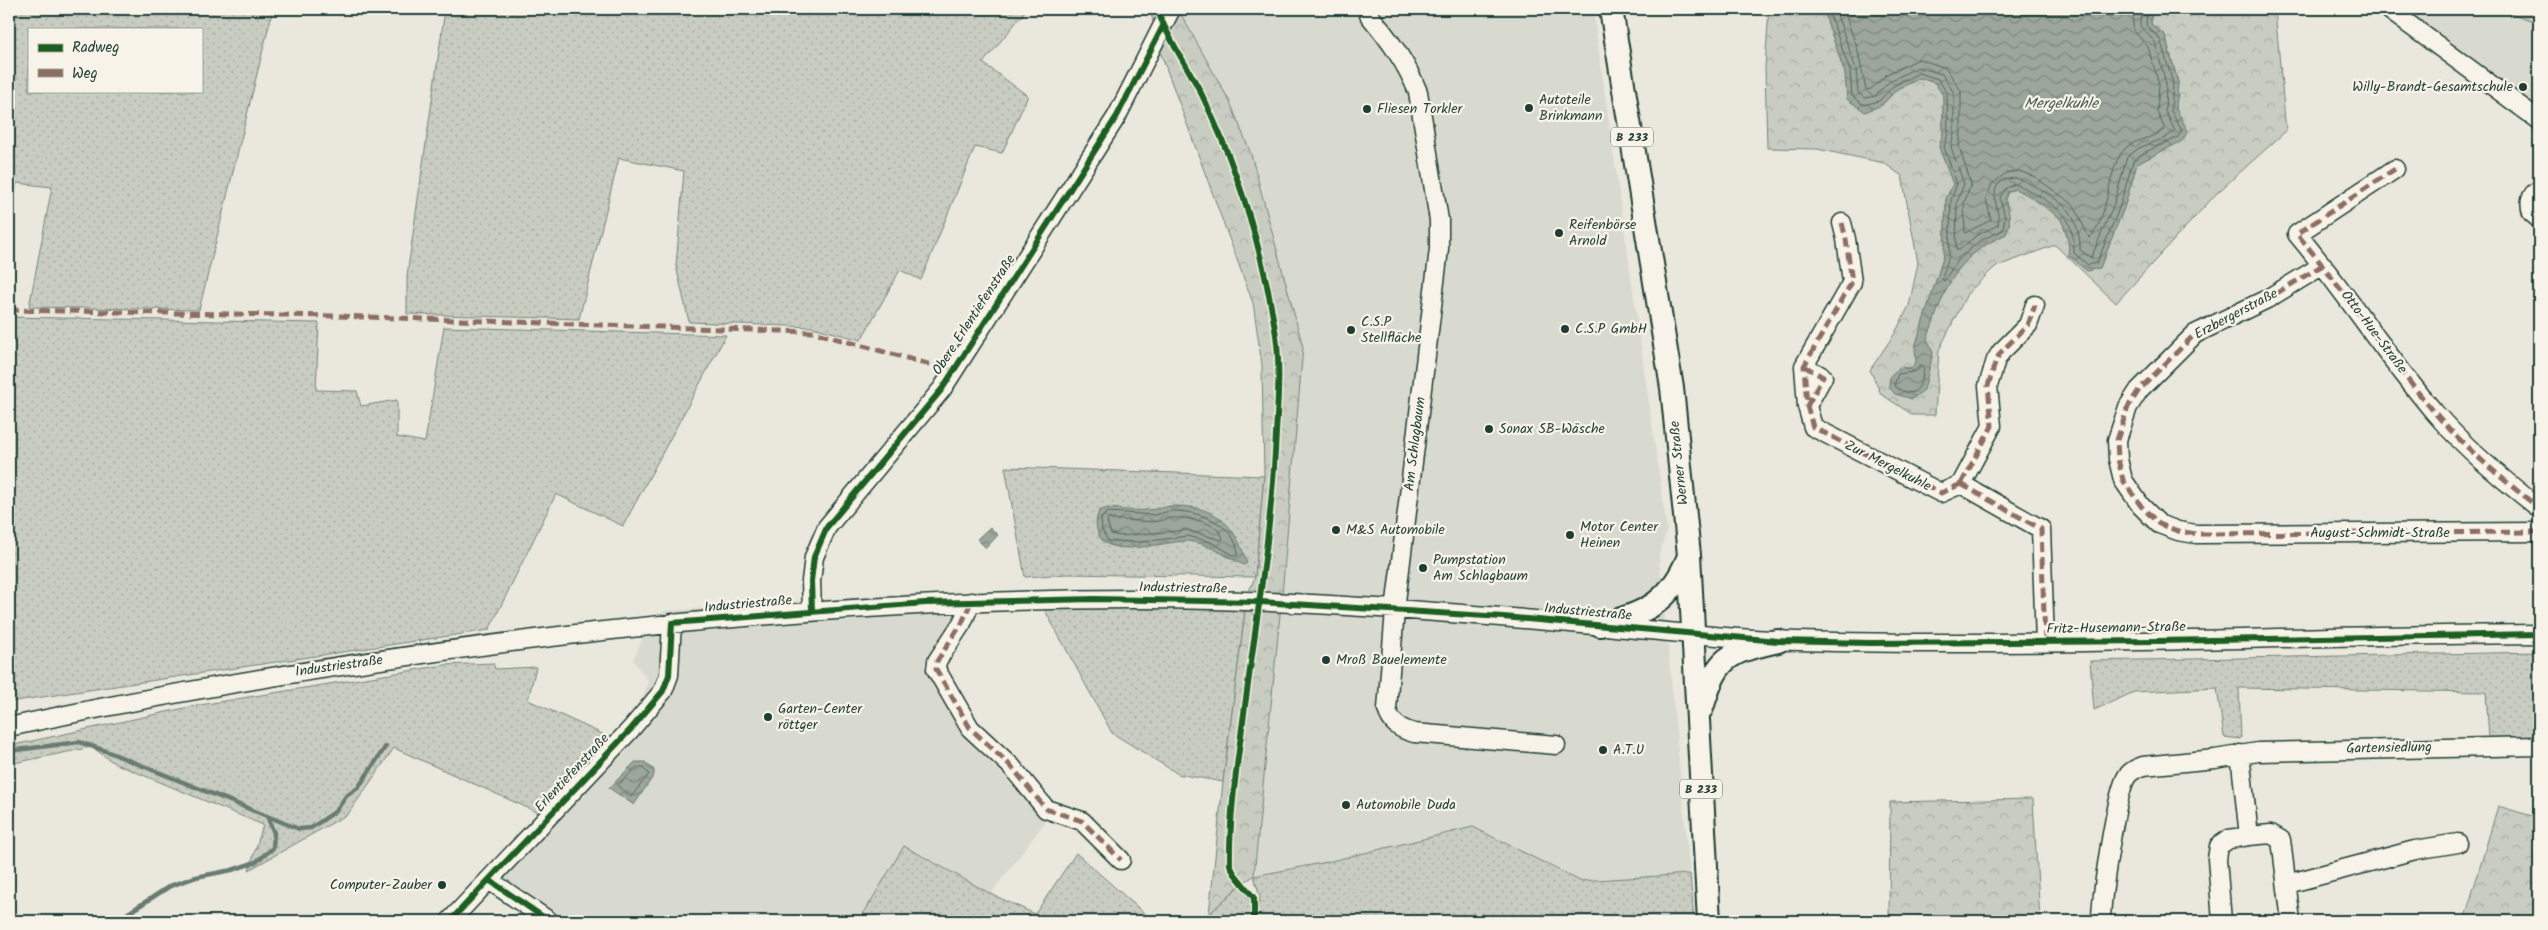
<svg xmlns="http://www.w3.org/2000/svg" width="2548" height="930" viewBox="0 0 2548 930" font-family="Kalam,sans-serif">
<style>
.built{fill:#d9dacf}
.grass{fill:url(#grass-dots);stroke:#74847a;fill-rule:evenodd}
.forest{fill:url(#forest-crowns);stroke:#74847a}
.water{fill:url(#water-waves);stroke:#6a7c72}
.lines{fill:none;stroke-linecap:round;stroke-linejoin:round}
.shore{stroke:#51675e;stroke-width:1}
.stream{stroke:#6a7c72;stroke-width:4.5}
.minor-casing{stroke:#1f3d34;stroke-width:21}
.major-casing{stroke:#1f3d34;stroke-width:26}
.minor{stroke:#f7f3e8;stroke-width:18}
.major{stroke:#f7f3e8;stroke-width:22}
.quiet{stroke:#8d6e63;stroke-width:5;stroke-dasharray:10 5;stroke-linecap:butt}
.cycleway-casing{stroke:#f7f3e8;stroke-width:9}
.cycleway{stroke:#1b5e20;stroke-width:6}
.poi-dot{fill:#1f3d34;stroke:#f7f3e8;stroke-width:2}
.labels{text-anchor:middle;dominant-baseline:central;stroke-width:4.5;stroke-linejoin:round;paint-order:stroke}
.shield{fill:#f7f3e8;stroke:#60746a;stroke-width:1}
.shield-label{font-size:12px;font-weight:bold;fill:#1f3d34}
.poi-label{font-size:14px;fill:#1f3d34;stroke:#f7f3e8;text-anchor:start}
.street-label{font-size:14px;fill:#1f3d34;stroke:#f7f3e8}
.water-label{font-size:15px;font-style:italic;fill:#445c53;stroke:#f7f3e8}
</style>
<defs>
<pattern id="grass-dots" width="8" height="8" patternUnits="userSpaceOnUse" patternTransform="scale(1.25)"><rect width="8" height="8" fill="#c8ccc1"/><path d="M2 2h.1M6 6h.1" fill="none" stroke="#abb0a6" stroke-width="1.8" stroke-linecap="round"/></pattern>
<pattern id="forest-crowns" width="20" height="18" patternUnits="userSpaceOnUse" patternTransform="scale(1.25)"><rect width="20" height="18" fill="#c8ccc1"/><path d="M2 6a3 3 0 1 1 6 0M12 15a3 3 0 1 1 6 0" fill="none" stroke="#abb0a6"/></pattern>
<pattern id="water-waves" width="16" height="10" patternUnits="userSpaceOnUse" patternTransform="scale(1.25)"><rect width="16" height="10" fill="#9ca69c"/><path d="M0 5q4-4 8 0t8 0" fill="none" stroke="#7f8880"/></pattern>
</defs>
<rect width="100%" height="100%" fill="#eae8dd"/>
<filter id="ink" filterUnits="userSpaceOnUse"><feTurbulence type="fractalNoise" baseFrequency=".02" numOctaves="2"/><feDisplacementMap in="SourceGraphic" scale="10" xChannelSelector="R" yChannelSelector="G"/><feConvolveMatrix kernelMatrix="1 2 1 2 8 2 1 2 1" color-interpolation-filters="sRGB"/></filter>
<g filter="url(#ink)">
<path class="built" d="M1178,9H1593L1667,530L1659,555L1690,874L1580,881L1473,827L1327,862L1254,876L1282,595L1303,347L1251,154L1229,102Z
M2389,9H2539V114L2474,59L2400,12Z
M922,593L955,618L924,664L965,733L1045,822L991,894L904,846L859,921H556L488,873L539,813L611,738L639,712L648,681L633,660L646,630L664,611Z"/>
<path class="grass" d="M9,9H273L199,310L29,307L52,187L17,183L9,224ZM29,29H201V91H29Z
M445,9H1027L983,63L1028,96L1002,153L975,147L921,280L900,270L861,340L812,327L689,322L676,266L684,171L619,158L579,319L407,314V276Z
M2498,9L2538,10L2539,23Z
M9,317L319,323L316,390L357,391L361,406L397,400V437L425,442L444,327L726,335L623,526L556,494L489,630L9,702V549L12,530H9Z
M1005,467L1264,476L1255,577L1067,574L1025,577Z
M1036,594L1247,596L1223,782L1178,774L1112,733Z
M2539,652V736L2489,738L2486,692L2239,688L2241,739L2224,737L2217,688L2134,692L2094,710L2090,661Z
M493,663L495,669L536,667L528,700L611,738L539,813L394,748L348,814L249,870L263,825L114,763L92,747L9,764V746L194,706L445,665Z
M1473,827L1580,881L1690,874L1694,921H1256L1260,897L1254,876L1327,862Z
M904,846L991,894L1035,914L1076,853L1153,921H859Z
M1240,885L1250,901V921H1166L1209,914Z"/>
<path class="forest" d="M1150,9H1178L1230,102L1251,154L1303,347L1282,595L1254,876L1240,885L1209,914L1223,782L1247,596L1255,577L1264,476L1262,365L1253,303L1161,54Z
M1769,9H1823L1845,73L1847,99L1882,105L1896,90L1920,78L1935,83L1943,95V133L1939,147L1953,184L1946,199L1944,255L1915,347L1917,362L1911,368L1899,367L1889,387L1933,353L1927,339C1946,288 1952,259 2006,234C2012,221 2009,212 2005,199L2008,192L2015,189L2025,193L2061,219L2070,244L2105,259L2107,247L2124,208L2137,164L2181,141L2188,131L2176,109L2178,82L2165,35L2151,24L2152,9H2275L2286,131L2217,193L2116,303L2055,245L1995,267L1967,294L1939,350L1935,415H1913L1896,404L1881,394L1870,370L1895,333L1909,306L1918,263L1902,176L1884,163L1817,149L1767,148L1765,67Z
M2033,799L2040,921H1889L1890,802Z
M2498,806L2539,818V921H2464Z"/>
<path class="water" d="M1823,9H2152L2151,24L2165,35L2178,83L2176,109L2188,131L2182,141L2137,164L2124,208L2100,268L2087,271L2068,255C2070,244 2067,231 2061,220C2056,211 2025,193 2015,189L2008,192L2005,199C2009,212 2012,221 2006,234C1953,258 1946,288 1927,339L1933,353L1924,390L1912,399L1895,394L1889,387C1889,370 1897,369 1911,368L1916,362L1915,347L1944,255L1946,199L1953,184L1939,147L1943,133V95L1935,83L1920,78L1896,90L1882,105L1865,112L1847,99L1845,73Z
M1170,506C1214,505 1234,521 1247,563L1244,565C1226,557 1207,542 1187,541C1164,541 1107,561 1098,533C1095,525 1096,518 1099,511C1109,506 1115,509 1126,510C1141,511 1155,510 1170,506Z
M990,527L998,535L986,548L977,539Z
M635,762H645L654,770V775L634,805L609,788Z"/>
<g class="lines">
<path class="shore" d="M1828,9L1850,71L1852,96L1864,105L1879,101L1893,86L1919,73L1938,79L1947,93L1948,134L1944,147L1957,184L1951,200L1949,256L1942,279L1944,281L1956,262L1979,241L2003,230L2005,217L2000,198L2005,189L2014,184C2027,187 2057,206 2065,216C2072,225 2074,242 2074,253L2088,265L2097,263L2120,206L2133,161L2143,153L2177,138L2182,131L2171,111L2173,83L2160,39L2146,25L2147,9
M1835,9L1856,69L1858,93L1865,98L1875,96L1890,81L1918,67L1942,74L1954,93V134L1951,147L1964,184L1957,202L1956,250H1959L1977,235L1998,225C2002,210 1980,180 2016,178C2030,182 2062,201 2070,212C2076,221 2081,240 2080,250L2091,258L2114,204L2127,157L2139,148L2165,138L2175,131L2165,111L2166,84L2155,42L2140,26L2141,9
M1843,9L1857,47L1866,90L1871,89L1887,74L1919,59L1946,68L1961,91V133L1959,146L1971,184L1964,203L1965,233L1991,220L1986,199L1992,184L2006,173L2019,171L2035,177L2074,205L2089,238C2108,222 2108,170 2122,152C2132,138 2153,140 2165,129L2157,112L2159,84L2148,47L2133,30V9
M1921,366L1924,369C1921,381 1920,396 1905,392C1900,390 1898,389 1894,385L1898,374L1913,372Z
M1170,511C1197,510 1236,523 1238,555L1235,556L1211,542L1188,536L1142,542L1108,541L1102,530L1101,518L1108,512L1155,515Z
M1171,518C1187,517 1219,521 1223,539L1221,540L1187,530L1120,536L1111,534L1107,521L1109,519L1155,522Z
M637,767L643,768L649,774L631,797L618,786Z"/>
<path class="stream" d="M9,751L79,742L106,751L299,829L311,828L336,811L346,796L358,788L386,746
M116,921L170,886L196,877L232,870L256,862L273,848L274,833L267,816"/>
<defs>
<path id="minor" d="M2388,9L2539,120
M1369,15C1389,39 1406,62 1418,92L1439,220V249L1395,610L1387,709C1391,724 1400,729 1414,733L1556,745
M2395,169L2297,234C2346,292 2386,356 2436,414C2466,449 2502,479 2539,508
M2539,190C2530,194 2529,204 2532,213L2539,219
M1842,223L1846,239L1852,282L1804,366L1807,406L1813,427L1941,493L1961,484
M2323,265L2267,299L2195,334L2139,390L2128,407L2117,440L2118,459L2123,480L2141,506L2159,524L2178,531L2196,534L2539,532
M1804,366L1823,377L1807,406
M1961,484L2041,529L2045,642
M1961,484L1992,426L1988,386L1996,360L2001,352L2028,325L2035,305
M971,602L962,623L937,661L936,669L970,728L1011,766L1046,809L1082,821L1121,860
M812,611L811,581L814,557L827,527L942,389L1117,116L1171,9
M9,727C196,686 385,657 576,634C787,610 1000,595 1213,600C1336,603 1460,613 1582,624C1654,630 1726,639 1799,641C2045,648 2292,635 2539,634
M2240,754L2249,836L2271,834L2281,840L2291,921
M489,880L549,921
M2287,884L2415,850L2458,843
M450,921L631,729L663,691L669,675L672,623
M2101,921C2101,899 2116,792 2127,776C2131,771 2137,768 2143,766L2215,759L2258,752L2539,746
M2222,921L2217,859L2219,846L2229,839L2249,836"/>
<path id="major" d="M1611,9L1672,388L1689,555L1709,921
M1600,625C1645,614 1671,602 1689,556
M1702,708C1718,656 1726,653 1778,641"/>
</defs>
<use href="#minor" class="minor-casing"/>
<use href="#major" class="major-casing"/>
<use href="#minor" class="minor"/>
<use href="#major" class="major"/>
<path class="quiet" d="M2395,169L2297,234C2346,292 2386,356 2436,414C2466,449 2502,479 2539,508
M1842,223L1846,239L1852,282L1804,366L1807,406L1813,427L1941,493L1961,484
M2323,265L2267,299L2195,334L2139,390L2128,407L2117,440L2118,459L2123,480L2141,506L2159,524L2178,531L2196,534L2539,532
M9,310L337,316L813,332L953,371
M1804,366L1823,377L1807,406
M1961,484L2041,529L2045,642
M1961,484L1992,426L1988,386L1996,360L2001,352L2028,325L2035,305
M971,602L962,623L937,661L936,669L970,728L1011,766L1046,809L1082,821L1121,860"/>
<defs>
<path id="cycleway" d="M1157,9C1168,40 1188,66 1202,95C1237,167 1261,244 1274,323C1281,358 1278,397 1276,433C1272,525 1257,616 1245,706C1238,759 1229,812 1230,865L1234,873L1254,898V921
M812,611L811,581L814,557L827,527L942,389L1117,116L1163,26
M489,880L549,921
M450,921L631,729L663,691L669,675L672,623L925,603L1094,599L1260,602L1503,617L1778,641L1870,643L2158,641L2539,634"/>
</defs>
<use href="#cycleway" class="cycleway-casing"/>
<use href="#cycleway" class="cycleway"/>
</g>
</g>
<g class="poi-dot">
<circle cx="2523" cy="87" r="5"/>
<circle cx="1529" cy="108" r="5"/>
<circle cx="1367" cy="109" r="5"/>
<circle cx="1559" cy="233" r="5"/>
<circle cx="1565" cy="329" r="5"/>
<circle cx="1351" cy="330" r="5"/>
<circle cx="1489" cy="429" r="5"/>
<circle cx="1336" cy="530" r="5"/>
<circle cx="1570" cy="535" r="5"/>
<circle cx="1423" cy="568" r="5"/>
<circle cx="1326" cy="660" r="5"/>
<circle cx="768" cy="717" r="5"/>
<circle cx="1603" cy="750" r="5"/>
<circle cx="1346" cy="805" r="5"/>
<circle cx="442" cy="885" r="5"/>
</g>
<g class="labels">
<g class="shield">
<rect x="1611" y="127.5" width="42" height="19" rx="4"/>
<rect x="1680" y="779.5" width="42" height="19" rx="4"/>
</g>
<g class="shield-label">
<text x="1632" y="137">B 233</text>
<text x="1701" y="789">B 233</text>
</g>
<g class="poi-label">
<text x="2513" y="87" text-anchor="end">Willy-Brandt-Gesamtschule</text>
<text x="1539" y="100">Autoteile<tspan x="1539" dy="16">Brinkmann</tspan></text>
<text x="1377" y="109">Fliesen Torkler</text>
<text x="1569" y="225">Reifenbörse<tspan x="1569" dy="16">Arnold</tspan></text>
<text x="1361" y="322">C.S.P<tspan x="1361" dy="16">Stellfläche</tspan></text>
<text x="1575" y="329">C.S.P GmbH</text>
<text x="1499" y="429">Sonax SB-Wäsche</text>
<text x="1580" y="527">Motor Center<tspan x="1580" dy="16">Heinen</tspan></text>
<text x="1346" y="530">M&amp;S Automobile</text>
<text x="1433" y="560">Pumpstation<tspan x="1433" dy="16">Am Schlagbaum</tspan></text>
<text x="1336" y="660">Mroß Bauelemente</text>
<text x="778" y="709">Garten-Center<tspan x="778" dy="16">röttger</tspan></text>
<text x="1613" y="750">A.T.U</text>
<text x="1356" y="805">Automobile Duda</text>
<text x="432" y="885" text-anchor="end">Computer-Zauber</text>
</g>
<g class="street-label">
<text transform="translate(2236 314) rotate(-28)">Erzbergerstraße</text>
<text transform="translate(974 315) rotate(-57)">Obere Erlentiefenstraße</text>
<text transform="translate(2374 332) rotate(53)">Otto-Hue-Straße</text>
<text transform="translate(1415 444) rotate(-83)">Am Schlagbaum</text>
<text transform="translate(1679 463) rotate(-96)">Werner Straße</text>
<text transform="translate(1888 466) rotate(27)">Zur Mergelkuhle</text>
<text x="2380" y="533">August-Schmidt-Straße</text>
<text transform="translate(1183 588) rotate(1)">Industriestraße</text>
<text transform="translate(748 604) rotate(-5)">Industriestraße</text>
<text transform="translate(1588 612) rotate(5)">Industriestraße</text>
<text transform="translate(2116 628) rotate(-1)">Fritz-Husemann-Straße</text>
<text transform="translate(339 666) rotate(-8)">Industriestraße</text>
<text transform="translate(2389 748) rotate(-1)">Gartensiedlung</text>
<text transform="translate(572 773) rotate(-47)">Erlentiefenstraße</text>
</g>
<g class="water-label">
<text x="2061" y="104">Mergelkuhle</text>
</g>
</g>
<rect width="2548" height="930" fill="none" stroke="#f7f3e8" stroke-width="30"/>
<rect x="15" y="15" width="2518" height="900" fill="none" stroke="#1f3d34" stroke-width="2" filter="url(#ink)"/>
<rect x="28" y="28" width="175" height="65" fill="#f7f3e8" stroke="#a1aaa0"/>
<rect x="38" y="44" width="25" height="8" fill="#1b5e20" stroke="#a1aaa0"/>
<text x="72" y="52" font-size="15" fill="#1f3d34">Radweg</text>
<rect x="38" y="69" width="25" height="8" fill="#8d6e63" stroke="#a1aaa0"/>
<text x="72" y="78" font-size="15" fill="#1f3d34">Weg</text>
</svg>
